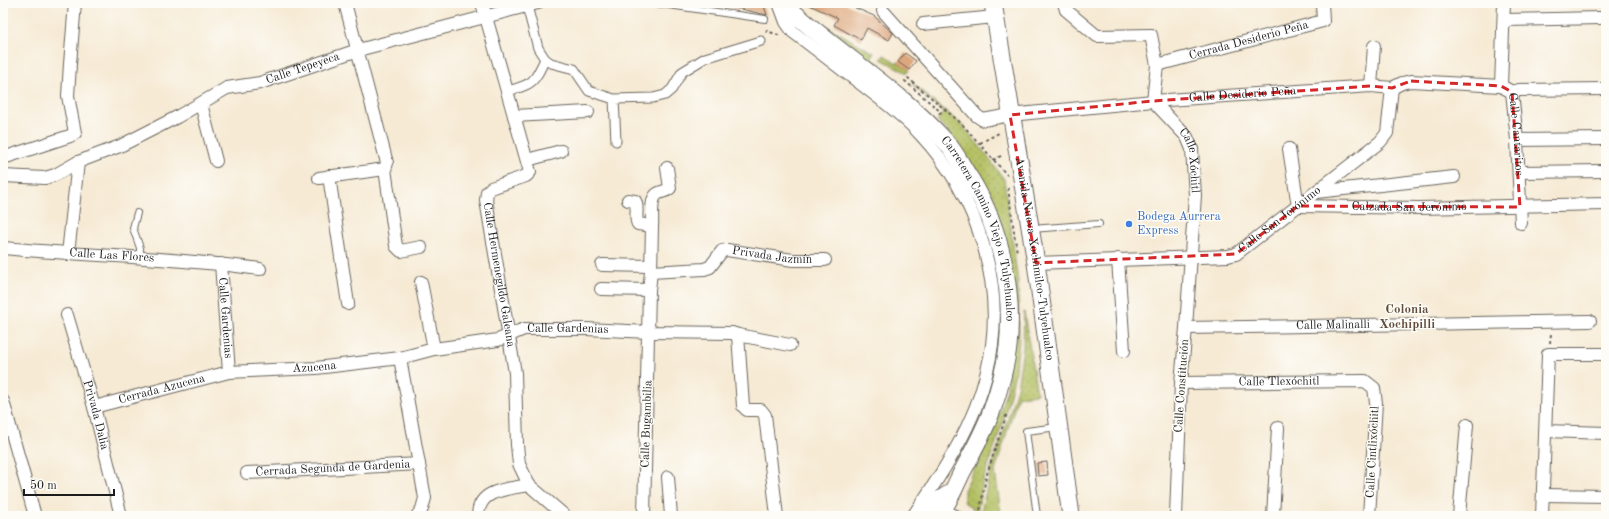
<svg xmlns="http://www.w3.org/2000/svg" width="1609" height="519" viewBox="0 0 1609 519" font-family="'Old Standard TT',serif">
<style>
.grass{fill:url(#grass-dots);stroke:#676e3e}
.building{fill:#dda67b}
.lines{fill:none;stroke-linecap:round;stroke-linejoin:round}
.service-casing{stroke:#68645c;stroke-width:8}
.pedestrian-casing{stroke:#68645c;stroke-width:11}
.minor-casing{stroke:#68645c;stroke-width:14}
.secondary-casing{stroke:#68645c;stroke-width:19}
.path{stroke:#68645c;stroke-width:2;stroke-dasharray:3 3;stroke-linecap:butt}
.service{stroke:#fff;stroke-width:6}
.pedestrian{stroke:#fff;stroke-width:9}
.minor{stroke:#fff;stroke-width:12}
.secondary{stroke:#fff;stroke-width:17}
.marked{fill:none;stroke:#d62828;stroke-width:3;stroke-dasharray:8 5;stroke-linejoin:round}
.shop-dot{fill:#3f7fe0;stroke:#fdfcf7;stroke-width:1.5}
.labels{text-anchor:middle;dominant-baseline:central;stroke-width:3;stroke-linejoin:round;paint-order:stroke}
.street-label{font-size:12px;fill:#1c1c1c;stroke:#fdfcf7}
.shop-label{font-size:12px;fill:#366cbe;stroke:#fdfcf7;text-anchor:start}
.neighbourhood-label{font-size:13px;font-weight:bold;fill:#604c3d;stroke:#fdfcf7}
</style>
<defs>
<pattern id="grass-dots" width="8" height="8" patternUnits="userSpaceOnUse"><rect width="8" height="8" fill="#b2bf61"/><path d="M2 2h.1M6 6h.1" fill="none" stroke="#98a454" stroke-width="1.8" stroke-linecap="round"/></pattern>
</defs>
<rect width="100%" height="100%" fill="#fdfcf7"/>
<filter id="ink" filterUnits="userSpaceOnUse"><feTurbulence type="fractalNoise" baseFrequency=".025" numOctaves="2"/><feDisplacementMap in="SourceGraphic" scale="8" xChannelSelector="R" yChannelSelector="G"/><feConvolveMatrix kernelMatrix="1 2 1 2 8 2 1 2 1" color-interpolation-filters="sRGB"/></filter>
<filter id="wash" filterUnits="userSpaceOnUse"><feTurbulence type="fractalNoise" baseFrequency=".012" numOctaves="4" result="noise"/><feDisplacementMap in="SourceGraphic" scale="16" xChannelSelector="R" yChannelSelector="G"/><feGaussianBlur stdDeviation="0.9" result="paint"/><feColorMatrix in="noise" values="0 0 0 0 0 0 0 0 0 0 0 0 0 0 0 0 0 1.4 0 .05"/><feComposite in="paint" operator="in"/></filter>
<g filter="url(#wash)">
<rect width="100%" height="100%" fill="#f6ead4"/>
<path class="grass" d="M825,25L874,53L871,59L879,63L876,66Z
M884,55L897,63L898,62L909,70L907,73L881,59Z
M913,84L962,125L978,144L1004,179L1018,282L1019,341L1015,373L1004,419L983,481L977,513L964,502V490L994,428L1007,389L1014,283L949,133L937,120L944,113L913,85Z
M1024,312L1037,394L1018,396L995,471L1001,514L981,512L991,469L1010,412L1017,388L1023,348Z"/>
<g id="blocks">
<path class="building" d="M732,3H763L767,15L732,7Z
M805,3H844L874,16L893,33L889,40L867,28L861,40L834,25L838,18Z
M905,53L916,61L909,70L898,62Z
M1047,462L1048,475L1038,476L1037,463Z"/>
</g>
</g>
<g filter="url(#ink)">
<use href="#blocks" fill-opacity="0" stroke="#68645c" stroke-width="1"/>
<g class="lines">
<defs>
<path id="service" d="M655,3L765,19
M137,213L133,228L140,248V258
M1031,229L1099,224
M1037,516L1026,431L1058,427"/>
<path id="pedestrian" d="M527,6L538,48L545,59L551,63L574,69L589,91L614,99L653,98L665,95L672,89L682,72L705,58L761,41
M508,91C533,84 534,83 545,59
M614,99L616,141"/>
<g id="minor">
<path id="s1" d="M482,3L530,172L526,176L491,188L487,192L486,200L515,373L517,445L519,464L529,485L565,516"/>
<path d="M779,3L786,22L793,32C817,50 841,69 865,87C884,102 904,116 920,134C978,196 1008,288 987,371C975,424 943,472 913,516"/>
<path id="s2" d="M1064,3L1066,10L1097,36L1151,35L1157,65L1153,101L1187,137L1192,149L1195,195L1186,328L1181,383L1176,516"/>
<path id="s3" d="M1504,3L1501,86L1512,92L1517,140L1521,223"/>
<path id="s4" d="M883,11L977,116L983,120L1010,115L1153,101L1371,86L1392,88L1402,83L1411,81L1501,86"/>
<path d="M1504,20L1600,18"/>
<path d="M923,24L995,17"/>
<path id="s5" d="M1157,65L1323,21L1322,3"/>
<path d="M1371,86L1374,46"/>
<path d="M1512,92L1519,90L1606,89"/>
<path d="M201,104L216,161"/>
<path d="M514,116L588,112"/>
<path d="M1517,140L1606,139"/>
<path id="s6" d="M1289,149L1298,206L1419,208L1606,204"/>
<path d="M3,158L70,136L75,133L68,96L70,64L75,3"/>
<path d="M527,160L561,151"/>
<path d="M385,169L396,246L401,251L421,247"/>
<path d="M1519,172L1606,171"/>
<path id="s7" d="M3,176L45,178L55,175L78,162L120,146L177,117L227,88L260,83L358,50L538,3"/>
<path d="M329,176L348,304"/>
<path d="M319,178L385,169L387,163L345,3"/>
<path d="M1316,192L1454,177"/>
<path d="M628,200L635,201C639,209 634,217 638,224L652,226L651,272L649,290L644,516"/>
<path d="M652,226C653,218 650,201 656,195C660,191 667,192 670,188L667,168"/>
<path id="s8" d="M3,248C88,256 175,257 260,269"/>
<path d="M68,254L78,162"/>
<path d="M1118,259L1124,351"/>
<path id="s9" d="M1036,263L1228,256L1236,254L1380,142L1387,133L1392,88"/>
<path id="s10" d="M221,264L229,372"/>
<path d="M602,265L651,266"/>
<path id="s11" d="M651,272L704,269L710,267L722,251L727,250L793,260H825"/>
<path d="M421,282L434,349"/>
<path d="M601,289L649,290"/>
<path id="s12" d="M67,315L94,407L121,516"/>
<path id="s13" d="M1186,328L1590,321"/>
<path d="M738,335L743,406L747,410H761L765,415L777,516"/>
<path d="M400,358L425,498L422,509L417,516"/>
<path id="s14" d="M1181,383L1365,381L1374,388L1376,403L1369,516"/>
<path d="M3,401L35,516"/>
<path id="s15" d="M94,407L229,372L316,368L400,358L434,349L498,340L524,329H586L649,332L732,333L738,335L790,345"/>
<path d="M1546,431L1606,433"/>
<path id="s16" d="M247,473L419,464"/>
<path d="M668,477L671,516"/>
<path d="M1544,495L1606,496"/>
<path d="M943,511L956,516"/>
<path d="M478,516C478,489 508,489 529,485"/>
<path d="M1273,516L1278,428"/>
<path d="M1459,516L1467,425"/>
<path d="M1542,516L1548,354H1606"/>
</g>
<g id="secondary">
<path id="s17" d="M783,3C835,52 898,88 946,142C956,153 963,168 971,180C1001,229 1014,291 1008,347C1005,369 999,390 992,410C984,432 973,452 962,472C955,487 948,503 939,516"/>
<path id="s18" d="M993,3L1036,263L1071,516"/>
<path d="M923,516L932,505L949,494"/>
</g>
</defs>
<use href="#service" class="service-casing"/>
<use href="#pedestrian" class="pedestrian-casing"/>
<use href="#minor" class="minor-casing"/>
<use href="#secondary" class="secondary-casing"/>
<path class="path" d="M766,33L767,31L781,36
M939,114L941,112L905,81L908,78L962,124L1007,175
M980,143L999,133
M993,160L1003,155
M1008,188L1017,253
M1550,343L1551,334
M979,516L986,477L1007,413"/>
<use href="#service" class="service"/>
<use href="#pedestrian" class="pedestrian"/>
<use href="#minor" class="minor"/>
<use href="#secondary" class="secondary"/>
</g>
</g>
<path class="marked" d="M1411,81L1501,86L1512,92L1520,207L1298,206L1236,254L1036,263L1010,115L1153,101L1371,86L1392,88Z"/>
<circle class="shop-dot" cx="1129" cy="224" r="4"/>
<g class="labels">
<g class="street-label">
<text stroke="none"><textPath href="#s5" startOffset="95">Cerrada Desiderio Peña</textPath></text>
<text stroke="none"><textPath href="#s7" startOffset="324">Calle Tepeyeca</textPath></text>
<text stroke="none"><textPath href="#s4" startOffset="409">Calle Desiderio Peña</textPath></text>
<text stroke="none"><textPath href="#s3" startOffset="138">Calle Cantaritos</textPath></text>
<text stroke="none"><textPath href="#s2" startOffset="242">Calle Xóchitl</textPath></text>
<text stroke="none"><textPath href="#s6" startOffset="169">Calzada San Jerónimo</textPath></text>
<text stroke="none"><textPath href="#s9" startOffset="256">Calle San Jerónimo</textPath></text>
<text stroke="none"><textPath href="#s17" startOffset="309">Carretera Camino Viejo a Tulyehualco</textPath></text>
<text stroke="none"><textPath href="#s11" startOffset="130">Privada Jazmín</textPath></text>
<text stroke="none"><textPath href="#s8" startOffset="109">Calle Las Flores</textPath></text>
<text stroke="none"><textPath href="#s18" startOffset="259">Avenida Nueva Xochimilco-Tulyehualco</textPath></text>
<text stroke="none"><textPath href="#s1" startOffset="308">Calle Hermenegildo Galeana</textPath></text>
<text stroke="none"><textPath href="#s10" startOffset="54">Calle Gardenias</textPath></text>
<text stroke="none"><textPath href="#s13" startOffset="147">Calle Malinalli</textPath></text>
<text stroke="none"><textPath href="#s15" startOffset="483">Calle Gardenias</textPath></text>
<text stroke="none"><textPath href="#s15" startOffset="225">Azucena</textPath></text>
<text stroke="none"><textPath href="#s14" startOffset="98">Calle Tlexóchitl</textPath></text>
<text transform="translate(1182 386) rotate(-86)">Calle Constitución</text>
<text stroke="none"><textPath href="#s15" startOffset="70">Cerrada Azucena</textPath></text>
<text stroke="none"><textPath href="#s12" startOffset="104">Privada Dalia</textPath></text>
<text transform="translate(647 424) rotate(-88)">Calle Bugambilia</text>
<text transform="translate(1373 452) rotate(-87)">Calle Cintlixóchitl</text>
<text stroke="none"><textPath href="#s16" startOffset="86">Cerrada Segunda de Gardenia</textPath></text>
</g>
<g class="shop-label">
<text x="1137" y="217">Bodega Aurrera<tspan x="1137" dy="14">Express</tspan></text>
</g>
<g class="neighbourhood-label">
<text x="1407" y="309">Colonia<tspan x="1407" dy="15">Xochipilli</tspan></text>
</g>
</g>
<rect width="1609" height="519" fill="none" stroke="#fdfcf7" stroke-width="16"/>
<path d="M24 489v6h90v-6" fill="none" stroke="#1c1c1c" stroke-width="2"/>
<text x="30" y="489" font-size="12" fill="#1c1c1c" stroke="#fdfcf7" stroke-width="3" paint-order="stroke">50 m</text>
</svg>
